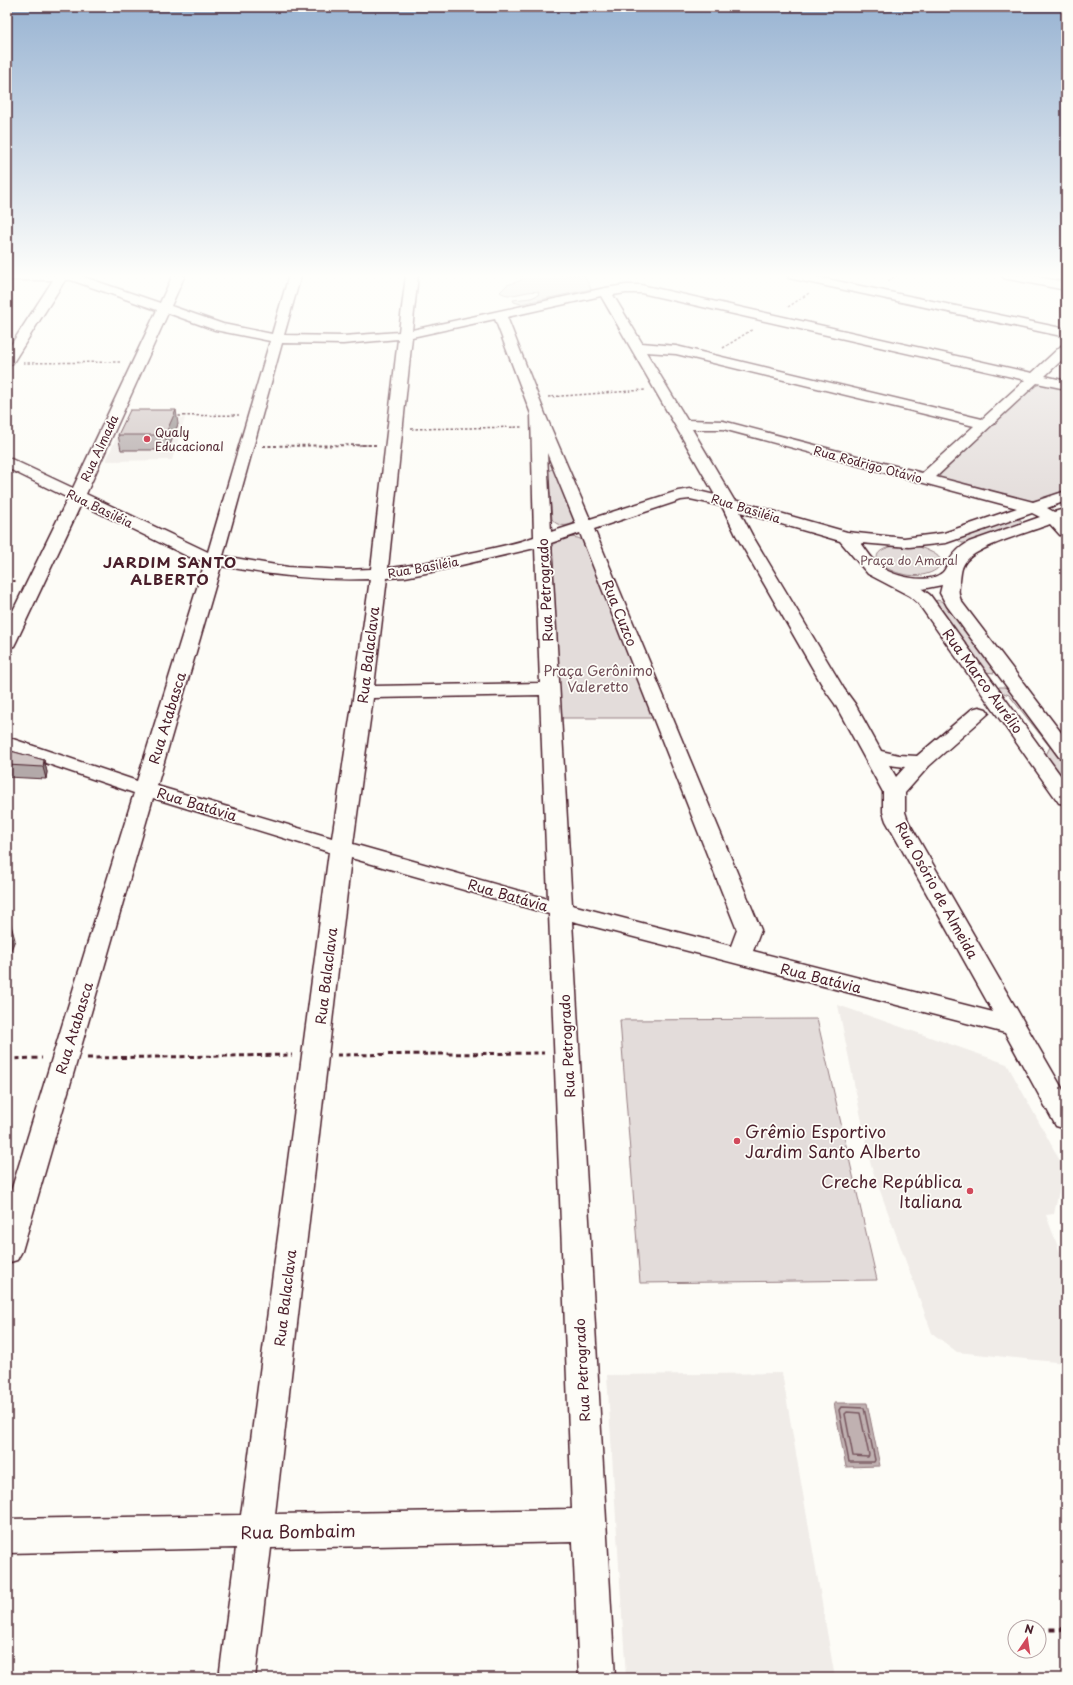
<svg xmlns="http://www.w3.org/2000/svg" width="1073" height="1685" viewBox="0 0 1073 1685" font-family="'Playpen Sans',sans-serif">
<style>
.built{fill:#f0ece8}
.green{fill:#e3dcda;stroke:#967e82}
.water{fill:#c0b1b1;stroke:#91777b}
.lines{fill:none;stroke-linecap:round;stroke-linejoin:round}
.shore{stroke:#795961;stroke-width:1.5}
.minor-casing{stroke:#4a1f2b;stroke-width:3}
.path-far3{stroke:#4a1f2b;stroke-width:1.5;stroke-dasharray:2.5 2;stroke-linecap:butt}
.path-far2{stroke:#4a1f2b;stroke-width:2;stroke-dasharray:3 2.5;stroke-linecap:butt}
.path-far1{stroke:#4a1f2b;stroke-width:3;stroke-dasharray:5 3.5;stroke-linecap:butt}
.path{stroke:#4a1f2b;stroke-width:4;stroke-dasharray:6 4.5;stroke-linecap:butt}
.minor{fill:#fdfcf7;fill-rule:evenodd}
.wall{fill:#b3a9a9;stroke:#4a1f2b}
.shaded-wall{fill:#928a89;stroke:#4a1f2b}
.building{fill:#d0c5c4;stroke:#4a1f2b}
.poi-dot{fill:#d1495b;stroke:#fdfcf7;stroke-width:1.5}
.labels{text-anchor:middle;dominant-baseline:central;stroke-width:3.5;stroke-linejoin:round;paint-order:stroke}
.far-poi-label{font-size:12px;fill:#4a1f2b;stroke:#fdfcf7;text-anchor:start}
.far-street-label{font-size:12px;fill:#4a1f2b;stroke:#fdfcf7}
.far-park-label{font-size:12px;fill:#704e57;stroke:#fdfcf7}
.street-label{font-size:14px;fill:#4a1f2b;stroke:#fdfcf7}
.park-label{font-size:14px;fill:#704e57;stroke:#fdfcf7}
.far-district-label{font-size:15px;font-weight:bold;letter-spacing:1px;fill:#4a1f2b;stroke:#fdfcf7}
.near-poi-label{font-size:17px;fill:#4a1f2b;stroke:#fdfcf7;text-anchor:start}
.near-street-label{font-size:17px;fill:#4a1f2b;stroke:#fdfcf7}
</style>
<rect width="100%" height="100%" fill="#fdfcf7"/>
<filter id="ink" filterUnits="userSpaceOnUse"><feTurbulence type="fractalNoise" baseFrequency=".025" numOctaves="2"/><feDisplacementMap in="SourceGraphic" scale="8" xChannelSelector="R" yChannelSelector="G"/><feConvolveMatrix kernelMatrix="1 2 1 2 8 2 1 2 1" color-interpolation-filters="sRGB"/></filter>
<g filter="url(#ink)">
<path class="built" d="M185,418L172,460L106,461L124,419Z
M838,1005L1007,1064L1064,1168L1054,1214L1046,1215L1061,1255L1066,1260V1363L957,1352L932,1333L871,1166Z
M782,1373L835,1678H626L607,1375Z"/>
<path class="green" d="M522,275H584L591,289L521,304L514,302L513,300L531,298L538,295L539,292C526,289 511,300 500,292L507,285L522,280L520,277Z
M1042,384H1051L1066,388V491L1039,500L1026,501L938,478L941,474L1034,386Z
M552,469L555,470L575,522C568,527 557,527 552,519L548,471Z
M1014,519L1021,520L1022,523L967,543H962L958,540Z
M571,537L578,538L584,541L656,718H561L552,549C554,540 563,538 571,537Z
M899,545C910,545 920,546 929,551C951,560 939,572 922,575C895,580 850,553 899,545Z
M937,600L944,602L995,671L994,673L985,672L935,602Z
M999,687H1004L1010,690L1066,764V783L1046,755L1050,747L1009,695L998,691L997,689Z
M817,1019L877,1280L640,1283L620,1020Z"/>
<path class="water" d="M834,1403H867L880,1466L846,1467Z"/>
<g class="lines">
<path class="shore" d="M841,1407L864,1408L875,1460L874,1462H849L839,1410Z
M847,1412L860,1413L869,1455L868,1457L853,1456L845,1414Z"/>
<defs>
<path id="minor" d="M7,275H78L160,303L173,275H185L171,306L223,324L272,334L289,275H301L284,335L343,336L399,332L406,275H418L412,330L605,288L626,285H641L1032,373L1061,346L1066,345V356L1045,376L1066,381V389L1037,383L936,477L1033,502L1066,491V501L1047,508L1054,512L1061,510L1066,511V519L1063,520L1066,522V537L1060,535L1050,524C1030,532 978,546 966,561C961,567 961,573 960,581C958,589 958,593 961,601L1066,739V759L1059,757L947,606L940,593L942,585L922,589L930,595L1066,783V804L1059,803L918,603L910,596L868,574L840,541L740,512L752,535L844,689L855,704L881,751L899,755L917,756L972,709L979,707L986,709L989,713L929,766L905,793V812L908,821L1066,1095V1129L1056,1126L1005,1033L572,921L615,1678H579L573,1542L271,1548L255,1678H219L236,1548L7,1553V1519L241,1515L329,852L153,798L22,1251L17,1260L7,1263V1204L134,793L7,750V737L137,781L205,562L187,556L81,504L16,642L14,646L7,648V623L68,498L7,468V457L73,488L157,310L71,280H65L14,361L12,364L7,365V351L53,280H7ZM626,293H641L1025,380L982,419L676,346L642,343L613,295ZM601,296L715,495L690,489L678,491L590,519L545,414L507,317ZM168,313L215,330L270,341L208,552L86,494ZM495,319L531,414L534,537C512,545 488,549 465,554C439,560 414,566 388,568L412,337ZM398,339L371,569L344,570L288,567L223,556L282,343L343,344ZM646,352L676,354L974,426L922,473L723,421L687,420ZM692,429H723L1017,508L944,533L904,538L847,532L734,500ZM547,453L576,524L551,532ZM690,499L722,506L736,535L825,690L835,704L883,792V812L886,821L993,1012L753,951L761,930L594,529L681,500ZM1032,513L1040,517L969,542C960,547 954,553 949,561C947,564 946,569 943,572C929,585 895,577 881,567C873,561 867,551 861,543L909,547L946,543ZM580,533L737,930L731,946L572,905L551,543ZM535,548L540,683L374,686L387,578L405,577L431,572ZM221,566C272,575 317,581 370,579L354,692L332,838L157,786ZM540,695L548,899L353,844L373,698ZM889,765L905,767L896,777ZM351,858L549,914L572,1509L275,1514Z
M787,275H808L1066,329V337L793,279L789,278Z
M1002,275H1025L1066,282V290L1008,279L1004,278Z"/>
</defs>
<use href="#minor" class="minor-casing"/>
<path class="path-far3" d="M888,281L897,275
M788,307L809,293
M723,348L753,329
M23,363L122,362
M548,397L645,390
M174,416L239,415
M411,429L522,427
M355,445H376"/>
<path class="path-far2" d="M263,446L376,445
M7,581H17"/>
<path class="path-far1" d="M337,1055L544,1053
M87,1058L292,1055
M7,1059L42,1058"/>
<path class="path" d="M1039,1630L1066,1629"/>
<use href="#minor" class="minor"/>
</g>
<path class="wall" d="M178,424L168,450H121L118,435Z
M7,750L44,760L47,772L46,779L7,777Z"/>
<path class="shaded-wall" d="M176,410L178,424L168,450L165,435Z
M44,760L47,772L46,779L43,767Z
M10,921L15,940L7,960V928Z"/>
<path class="building" d="M130,410H176L165,435H118Z
M7,750L44,760L43,767L7,765Z
M7,921H10L7,928Z"/>
</g>
<linearGradient id="sky" x2="0" y2="1"><stop stop-color="#98b3d2"/><stop offset="0.54" stop-color="#fefefb"/><stop offset="1" stop-color="#fefefb" stop-opacity="0"/></linearGradient>
<rect width="1073" height="511" fill="url(#sky)"/>
<g class="poi-dot">
<circle cx="147" cy="439" r="4"/>
<circle cx="737" cy="1141" r="4"/>
<circle cx="970" cy="1191" r="4"/>
</g>
<g class="labels">
<g class="far-poi-label">
<text x="155" y="432">Qualy<tspan x="155" dy="14">Educacional</tspan></text>
</g>
<g class="far-street-label">
<text transform="translate(99 448) rotate(-65)">Rua Almada</text>
<text transform="translate(868 464) rotate(15)">Rua Rodrigo Otávio</text>
<text transform="translate(100 508) rotate(26)">Rua Basiléia</text>
<text transform="translate(746 508) rotate(17)">Rua Basiléia</text>
<text transform="translate(423 567) rotate(-10)">Rua Basiléia</text>
</g>
<g class="far-park-label">
<text x="909" y="560">Praça do Amaral</text>
</g>
<g class="street-label">
<text transform="translate(545 590) rotate(-93)">Rua Petrogrado</text>
<text transform="translate(620 613) rotate(68)">Rua Cuzco</text>
<text transform="translate(368 655) rotate(-83)">Rua Balaclava</text>
<text transform="translate(983 681) rotate(54)">Rua Marco Aurélio</text>
<text transform="translate(167 718) rotate(-73)">Rua Atabasca</text>
<text transform="translate(197 804) rotate(17)">Rua Batávia</text>
<text transform="translate(937 890) rotate(61)">Rua Osório de Almeida</text>
<text transform="translate(508 895) rotate(16)">Rua Batávia</text>
<text transform="translate(326 976) rotate(-83)">Rua Balaclava</text>
<text transform="translate(821 978) rotate(14)">Rua Batávia</text>
<text transform="translate(74 1028) rotate(-73)">Rua Atabasca</text>
<text transform="translate(567 1046) rotate(-93)">Rua Petrogrado</text>
<text transform="translate(285 1298) rotate(-83)">Rua Balaclava</text>
<text transform="translate(582 1370) rotate(-93)">Rua Petrogrado</text>
</g>
<g class="park-label">
<text x="598" y="670">Praça Gerônimo<tspan x="598" dy="16">Valeretto</tspan></text>
</g>
<g class="far-district-label">
<text x="170" y="561">JARDIM SANTO<tspan x="170" dy="17">ALBERTO</tspan></text>
</g>
<g class="near-poi-label">
<text x="745" y="1131">Grêmio Esportivo<tspan x="745" dy="20">Jardim Santo Alberto</tspan></text>
<text x="962" y="1181" text-anchor="end">Creche República<tspan x="962" dy="20">Italiana</tspan></text>
</g>
<g class="near-street-label">
<text transform="translate(298 1531) rotate(-1)">Rua Bombaim</text>
</g>
</g>
<rect width="1073" height="1685" fill="none" stroke="#fdfcf7" stroke-width="24"/>
<rect x="12" y="12" width="1049" height="1661" fill="none" stroke="#4a1f2b" stroke-width="1.5" filter="url(#ink)"/>
<g transform="translate(1027 1639) rotate(13)"><circle r="19" fill="#fdfcf7" stroke="#b5a4a5"/>
<path d="M0-3L7 15L0 10L-7 15Z" fill="#d1495b"/>
<text y="-6" font-size="11" font-weight="bold" text-anchor="middle" fill="#4a1f2b">N</text>
</g>
</svg>
